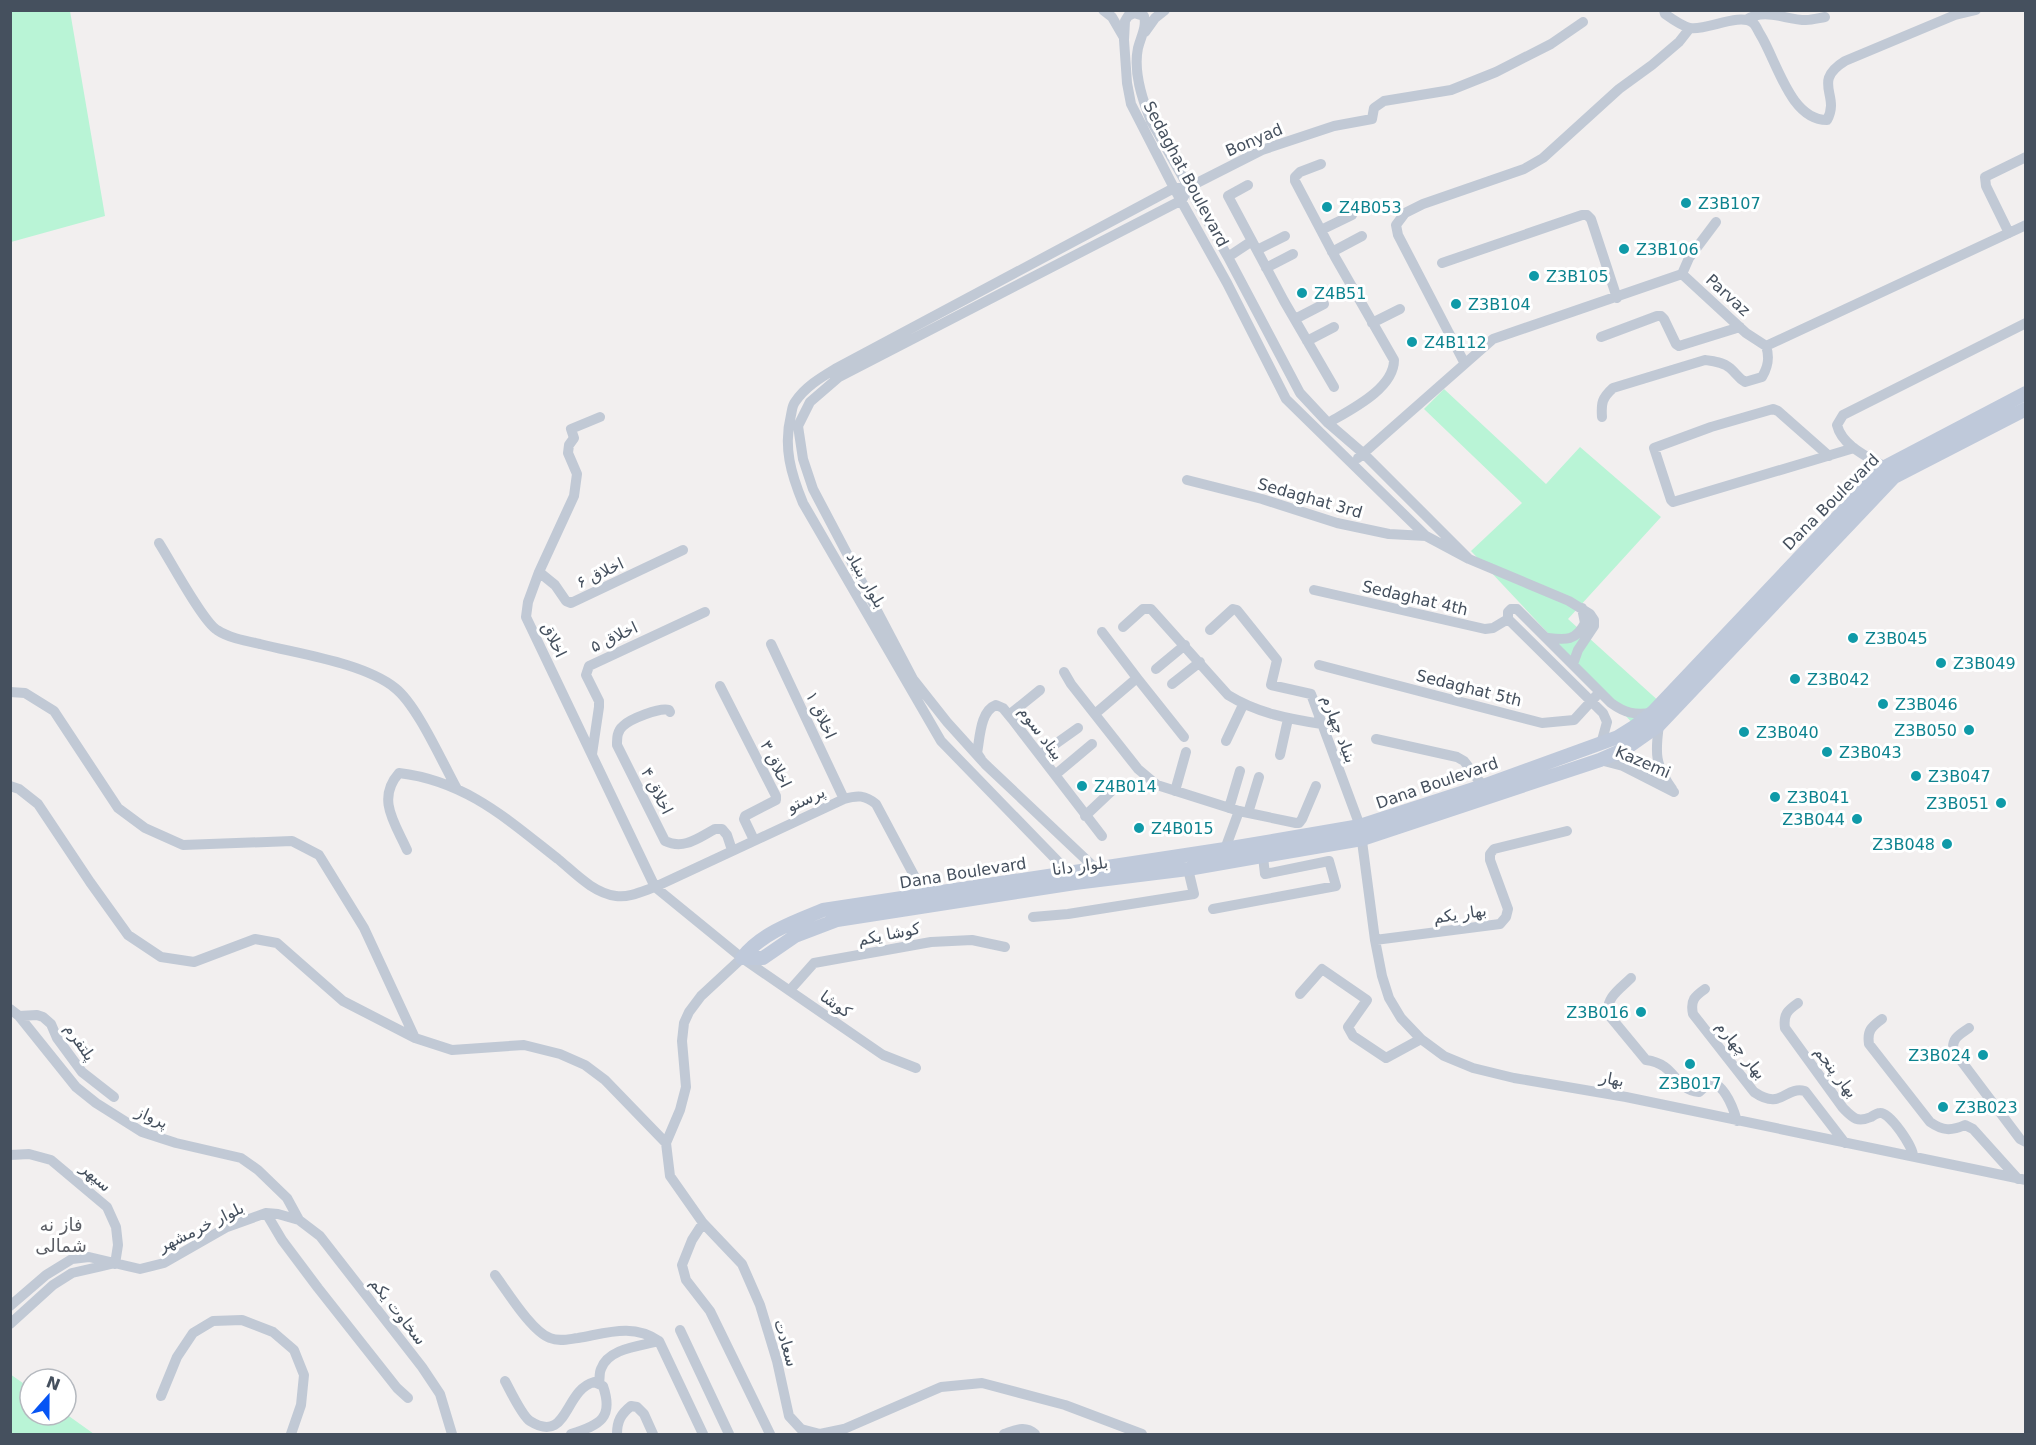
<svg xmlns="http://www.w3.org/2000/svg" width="2036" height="1445" viewBox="0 0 2036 1445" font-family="'DejaVu Sans','Noto Sans Arabic',sans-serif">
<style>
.green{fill:#b9f4d6}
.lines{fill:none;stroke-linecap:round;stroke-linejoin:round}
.street{stroke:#c1c9d5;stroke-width:10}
.secondary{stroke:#bfc9da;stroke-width:14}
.culture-dot{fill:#0f9aa8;stroke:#fff;stroke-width:2}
.labels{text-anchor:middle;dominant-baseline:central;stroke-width:6;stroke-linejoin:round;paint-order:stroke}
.street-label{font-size:16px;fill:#45505e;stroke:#fff}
.culture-label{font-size:16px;fill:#0d838f;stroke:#fff;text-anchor:start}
.neighbourhood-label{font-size:18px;fill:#5b5e65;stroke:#fff}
</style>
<rect width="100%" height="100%" fill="#f2efef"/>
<path class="green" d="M11,10L70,11L105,216L11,242Z
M1444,389L1546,484L1580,447L1661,517L1568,619L1662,704L1638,729L1471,551L1522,503L1424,409Z
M10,1374L30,1388V1415L66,1414L94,1434H11Z"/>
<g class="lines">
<path class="street" d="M1103,10L1112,17L1123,36
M1664,10L1665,14C1672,19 1682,26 1690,28C1706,31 1740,12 1753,23C1756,25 1758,31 1760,34C1777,61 1790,120 1827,120C1841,95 1811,82 1845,61L1955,15L1976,10
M1746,20C1765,7 1785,20 1806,20C1812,20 1819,18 1825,17
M1145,32L1155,18L1165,10
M1321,164L1300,172L1295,177V181L1335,257L1394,360C1394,389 1350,410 1328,423
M1248,185L1228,196L1284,301L1334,387
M1321,230L1352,215
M2009,233L1986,186L1985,177L2026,157
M1257,250L1285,236
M1332,252L1362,236
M1228,257L1252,241
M1442,263L1582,215H1587L1591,219L1617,298
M1266,268L1293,254
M1682,274L1689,258L1716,222
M1295,319L1324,304
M1372,323L1400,309
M1601,337L1657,316H1661L1664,319L1676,344L1679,346L1740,327
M1307,341L1334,327
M1464,362L1398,235L1396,225L1405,213L1423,204L1524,169L1543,158L1619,89L1652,65L1679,42L1690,28
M600,417L571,429L574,438L569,445L568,453L577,474L574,496L539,572L528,602L526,617L655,887L742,958L883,1055L916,1068
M1602,417C1601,403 1602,398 1613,388L1705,360C1713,361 1723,362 1730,368C1736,373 1738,378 1745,382L1762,377C1768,367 1770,358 1766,346
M1829,456L1778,411L1773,409L1711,427L1654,448L1671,500L1673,502L1854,448
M1358,458L1493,339L1682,274L1746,333L1766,346L2026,225
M1885,467C1868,457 1842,446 1837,425L1843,415L2026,323
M1187,480L1262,499L1337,523L1389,534L1426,536
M159,543C170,560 203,622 217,630C229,638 246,641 260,644C299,654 364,663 395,688C417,705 442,762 457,789
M1469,559L1364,454L1328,423L1300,393L1228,257L1151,121C1142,99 1133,72 1138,48C1141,36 1147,27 1144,16L1134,13L1128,16L1125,21L1124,40L1127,83L1131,104L1174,188L1227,283L1286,399L1426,536L1469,559L1569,601L1590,614L1594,620V626L1578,650L1573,664
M539,572L555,585L566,601L571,603L683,550
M1314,590L1485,629L1493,628L1508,619
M1123,627L1143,609H1151L1228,695C1257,713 1289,719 1322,724
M1210,630L1233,609L1237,610L1277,660L1271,685L1311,694L1360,826L1375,940L1382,976L1389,998L1401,1018L1421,1039L1444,1056L1473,1068L1514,1078L1626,1097L2026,1180
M1548,638C1566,640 1576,641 1585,623L1582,608
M771,644L844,799
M1319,665L1542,723L1574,720L1596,696
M1156,669L1185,645
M1064,672L1071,684L1138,769L1157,785L1239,811L1296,823H1299L1302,819L1316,786
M1137,678L1184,737
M1172,684L1200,662
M720,686L776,796V800L745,816L744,819L754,840
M10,692L25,693L54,711L118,808L145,828L183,845L292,841L319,855L364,928L415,1038
M670,712L669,710C660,707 630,719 623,726C617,731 617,738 617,745L665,841C684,850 698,838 715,829H722L727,835L732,850
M1096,713L1137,678L1102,632
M1009,715L1040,690
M1659,725C1655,753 1655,765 1672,789
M1376,739L1457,757L1464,761L1483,786
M1226,741L1243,705
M1601,744L1607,722L1603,713L1508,619V612L1511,609H1517L1611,703C1625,713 1634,715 1651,713
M592,754L599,707V701L586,675L589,666L705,612
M1040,755L1078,728
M1280,755L1288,719
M981,759L977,753C980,738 980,711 996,705L1003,708L1012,719L1102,836
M1600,760L1623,766L1674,792
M1055,775L1092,744
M10,786L19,789L38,804L90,882L128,935L161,957L194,962L255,939L277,943L343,1001L415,1038L452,1050L524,1045L560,1054L585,1065L605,1080L666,1143
M1175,791L1186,752
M1229,808L1240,771
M1248,813L1259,777
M1085,816L1121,782
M1225,849L1239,811
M407,850C395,823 376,799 399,773C466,781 507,819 558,859C575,873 593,893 616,896C629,898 643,891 655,887L844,799C858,795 865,795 876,804L925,896
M1098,874L1096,869L985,764L947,722L913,679L813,489L803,459L798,426L810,402L839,377L1182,200L1189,187L1262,150L1334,126L1372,119L1374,108L1384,101L1451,90L1496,72L1551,44L1583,22
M1072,876L941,741L803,503C791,474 783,447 791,415C792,411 792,406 795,402C805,387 820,378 835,369L1174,188H1180
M1213,909L1336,886L1329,861L1265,874L1263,857
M1033,917L1068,914L1194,894L1188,869
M1375,940L1500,924L1506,917L1508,909L1490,860V854L1494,849L1567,831
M742,958L701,996L689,1012L684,1023L682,1041L686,1087L680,1110L666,1143L670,1176L703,1223L742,1264L760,1305L777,1361L789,1416L801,1429L820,1434L844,1429L941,1387L982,1383L1065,1405L1142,1434
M1631,978C1620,989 1606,997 1608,1014L1646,1060C1677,1064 1673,1089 1699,1092L1711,1081C1725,1087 1733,1107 1737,1121
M1705,989C1695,996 1690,1000 1693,1014L1754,1092C1782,1111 1784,1086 1805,1091L1845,1143
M790,990L814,963L931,942L972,940L1005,947
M1300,994L1322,969L1367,1000L1348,1027L1353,1036L1386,1058L1421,1039
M1798,1003C1788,1010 1783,1014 1785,1028L1843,1108C1853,1118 1857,1123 1871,1117C1874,1115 1877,1113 1880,1113C1890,1112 1913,1147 1913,1156
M10,1009L19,1016L76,1087L96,1103L142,1132L176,1143L241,1158L258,1170L287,1198L299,1220L320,1236L422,1367L440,1394L452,1434
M19,1016L37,1015L43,1017L51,1024L57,1038L82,1072L114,1097
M1882,1019C1871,1027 1867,1031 1869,1044L1930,1122C1943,1131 1951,1131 1965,1125L1973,1129L2018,1179
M1969,1028C1959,1035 1952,1038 1953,1050L2020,1139L2026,1142
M10,1155L29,1154L51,1160L107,1207L116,1227L118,1245L115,1264
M266,1213L282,1240L318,1288L397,1388L408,1398
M703,1223L692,1240L682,1265L686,1280L710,1311L770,1434
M495,1275C507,1291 532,1332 550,1338C559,1342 569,1339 578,1338C607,1333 633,1323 659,1341
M10,1306L46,1275L72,1259L89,1257L140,1269L164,1263L227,1227L266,1213L278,1214L299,1220
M10,1324L53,1285L72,1273L111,1264
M680,1330L729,1434
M505,1381C510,1390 522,1416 530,1421C568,1445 564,1390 594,1382L603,1386C614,1418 600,1425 571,1434
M599,1383C600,1379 599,1373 601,1369C608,1348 641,1346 659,1341L703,1434
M161,1396L177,1357L193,1333L213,1321L242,1320L273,1332L294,1350L304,1375L301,1405L291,1434
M617,1434C617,1421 621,1414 631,1406L637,1407L644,1414L653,1434
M1004,1434C1016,1430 1025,1425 1035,1434"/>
<path class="secondary" d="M742,958C761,933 796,921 823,910L1225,849L1360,826L1483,786L1618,737L1634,727L1653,712L1885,467L2026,393
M742,958H763L795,936L837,920L1075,883L1188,869L1362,839L1600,760L1625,749L1659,725L1894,477L2026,409"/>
</g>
<g class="culture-dot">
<circle cx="1686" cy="203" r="6"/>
<circle cx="1327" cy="207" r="6"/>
<circle cx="1624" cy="249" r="6"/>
<circle cx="1534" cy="276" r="6"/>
<circle cx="1302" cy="293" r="6"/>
<circle cx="1456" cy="304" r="6"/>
<circle cx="1412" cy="342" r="6"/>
<circle cx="1853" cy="638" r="6"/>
<circle cx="1941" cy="663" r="6"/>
<circle cx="1795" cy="679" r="6"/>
<circle cx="1883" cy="704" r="6"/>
<circle cx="1969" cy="730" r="6"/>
<circle cx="1744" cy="732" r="6"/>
<circle cx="1827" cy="752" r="6"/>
<circle cx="1916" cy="776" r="6"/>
<circle cx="1082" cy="786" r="6"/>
<circle cx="1775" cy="797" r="6"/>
<circle cx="2001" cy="803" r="6"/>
<circle cx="1857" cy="819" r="6"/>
<circle cx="1139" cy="828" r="6"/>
<circle cx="1947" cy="844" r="6"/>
<circle cx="1641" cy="1012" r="6"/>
<circle cx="1983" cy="1055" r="6"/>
<circle cx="1690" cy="1064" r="6"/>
<circle cx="1943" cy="1107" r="6"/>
</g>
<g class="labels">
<g class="street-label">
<text transform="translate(1254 140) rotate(-23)">Bonyad</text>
<text transform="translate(1186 174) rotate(62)">Sedaghat Boulevard</text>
<text transform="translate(1728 295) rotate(42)">Parvaz</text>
<text transform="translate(1310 498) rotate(16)">Sedaghat 3rd</text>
<text transform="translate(1831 502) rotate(-45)">Dana Boulevard</text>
<text transform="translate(600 573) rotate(-25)">اخلاق ۶</text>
<text transform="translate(866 580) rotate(60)">بلوار بنیاد</text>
<text transform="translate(1415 598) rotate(13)">Sedaghat 4th</text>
<text transform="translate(614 637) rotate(-25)">اخلاق ۵</text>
<text transform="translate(554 640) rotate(64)">اخلاق</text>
<text transform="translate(1469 688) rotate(14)">Sedaghat 5th</text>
<text transform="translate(821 715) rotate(65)">اخلاق ۱</text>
<text transform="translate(1339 729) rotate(69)">بنیاد چهارم</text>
<text transform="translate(1041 733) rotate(53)">بیناد سوم</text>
<text transform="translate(1643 762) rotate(23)">Kazemi</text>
<text transform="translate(776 764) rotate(64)">اخلاق ۳</text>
<text transform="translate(1437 783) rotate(-19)">Dana Boulevard</text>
<text transform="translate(657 791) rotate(63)">اخلاق ۴</text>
<text transform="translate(806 799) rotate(-25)">پرستو</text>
<text transform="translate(1080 866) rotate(-8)">بلوار دانا</text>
<text transform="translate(963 873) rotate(-9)">Dana Boulevard</text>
<text transform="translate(1460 914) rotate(-8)">بهار یکم</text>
<text transform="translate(889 934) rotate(-11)">کوشا یکم</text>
<text transform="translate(836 1004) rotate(35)">کوشا</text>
<text transform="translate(80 1042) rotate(55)">پلتفرم</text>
<text transform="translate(1741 1050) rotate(51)">بهار چهارم</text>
<text transform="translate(1836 1072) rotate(53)">بهار پنجم</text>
<text transform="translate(1612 1079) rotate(11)">بهار</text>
<text transform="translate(152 1117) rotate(24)">پرواز</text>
<text transform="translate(96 1177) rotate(41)">سپهر</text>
<text transform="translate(201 1227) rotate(-26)">بلوار خرمشهر</text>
<text transform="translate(398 1311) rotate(52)">سخاوت یکم</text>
<text transform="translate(786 1343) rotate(74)">سعادت</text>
</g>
<g class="culture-label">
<text x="1698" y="203">Z3B107</text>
<text x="1339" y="207">Z4B053</text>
<text x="1636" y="249">Z3B106</text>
<text x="1546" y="276">Z3B105</text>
<text x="1314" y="293">Z4B51</text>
<text x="1468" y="304">Z3B104</text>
<text x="1424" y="342">Z4B112</text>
<text x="1865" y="638">Z3B045</text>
<text x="1953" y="663">Z3B049</text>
<text x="1807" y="679">Z3B042</text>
<text x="1895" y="704">Z3B046</text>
<text x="1957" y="730" text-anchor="end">Z3B050</text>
<text x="1756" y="732">Z3B040</text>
<text x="1839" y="752">Z3B043</text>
<text x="1928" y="776">Z3B047</text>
<text x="1094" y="786">Z4B014</text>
<text x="1787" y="797">Z3B041</text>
<text x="1989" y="803" text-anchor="end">Z3B051</text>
<text x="1845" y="819" text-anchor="end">Z3B044</text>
<text x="1151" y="828">Z4B015</text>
<text x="1935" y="844" text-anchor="end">Z3B048</text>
<text x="1629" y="1012" text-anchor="end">Z3B016</text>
<text x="1971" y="1055" text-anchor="end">Z3B024</text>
<text x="1690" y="1083" text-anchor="middle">Z3B017</text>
<text x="1955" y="1107">Z3B023</text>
</g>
<g class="neighbourhood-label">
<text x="61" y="1224">فاز نه<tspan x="61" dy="21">شمالی</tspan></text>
</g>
</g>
<rect width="2036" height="1445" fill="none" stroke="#45505e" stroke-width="24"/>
<g transform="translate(48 1397) rotate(21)"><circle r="28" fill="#ffffff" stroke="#b5b9bf" stroke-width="1.5"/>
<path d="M0-4.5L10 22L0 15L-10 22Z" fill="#0654f4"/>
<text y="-9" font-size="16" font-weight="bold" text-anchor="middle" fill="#45505e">N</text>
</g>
</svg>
